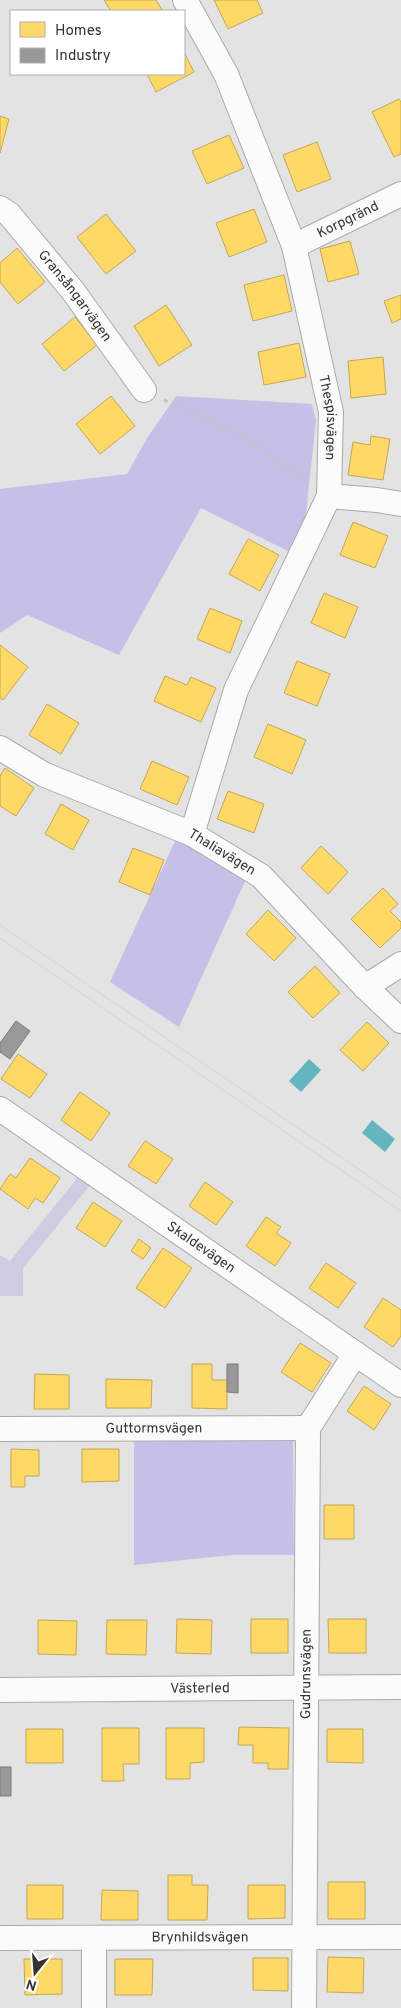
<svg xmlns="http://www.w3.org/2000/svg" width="401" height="2008" viewBox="0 0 401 2008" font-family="Overpass,sans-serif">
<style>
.green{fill:#cecbe3}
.forest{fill:#c5c0e7}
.water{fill:#63b5bf}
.homes{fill:#ffd966;stroke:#c2a857}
.industry{fill:#999;stroke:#7b7b7b}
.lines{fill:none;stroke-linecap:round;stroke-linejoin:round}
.minor-casing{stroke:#aaa;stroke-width:26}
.path{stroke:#c4c4c4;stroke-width:3;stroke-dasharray:4 4;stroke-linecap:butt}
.minor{stroke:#fbfbfb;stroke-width:24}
.tram{stroke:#d5d5d6;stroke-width:1}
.labels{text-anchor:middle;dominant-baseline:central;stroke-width:5;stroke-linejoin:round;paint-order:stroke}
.street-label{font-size:14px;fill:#343435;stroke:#fff}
</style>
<rect width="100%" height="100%" fill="#e3e3e3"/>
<path class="green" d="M79,1176L91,1184L23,1268V1296H0V1255L10,1261Z"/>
<path class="forest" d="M176,396L312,404L316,421L305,522L290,552L201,508L119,655L27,615L0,633V489L127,474L147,438Z
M176,839L247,877L179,1027L110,982Z
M134,1439L293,1441L294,1555H233L134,1565Z"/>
<path class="water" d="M309,1059L321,1070L301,1092L289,1081Z
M372,1120L395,1139L385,1152L362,1133Z"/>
<path class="homes" d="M104,0H156L163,11H111Z
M214,0H257L263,13L228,29Z
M184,52L194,72L156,92L147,74H184Z
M399,99L401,102V154L394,157L372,112Z
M0,116L9,119L0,153Z
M229,135L244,168L207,184L192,151Z
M317,142L331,179L297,192L283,155Z
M254,209L267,242L229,257L216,223Z
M106,214L136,251L106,274L77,237Z
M350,241L359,274L328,282L320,249Z
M17,248L45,282L18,304L0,282V263Z
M284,275L292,311L253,321L244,285Z
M401,295V319L392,323L384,301Z
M166,305L192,345L159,366L134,326Z
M75,317L97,345L64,371L42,344Z
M299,343L306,377L264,385L258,352Z
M383,357L386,394L351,398L348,361Z
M111,396L135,426L100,454L76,424Z
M371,436L390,439L383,480L348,475L353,442L370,445Z
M353,522L388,536L375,568L340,555Z
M248,539L279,555L260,591L229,574Z
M324,593L358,607L345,638L311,623Z
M210,608L242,621L230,653L197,639Z
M0,645L28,667L3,700L0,698Z
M297,661L330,674L317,706L284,693Z
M165,676L187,685L191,677L216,688L201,722L154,701Z
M47,704L79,723L61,754L29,735Z
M268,724L306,740L292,774L254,757Z
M152,761L189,777L177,805L140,789Z
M5,768L34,788L16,816L0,806V776Z
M228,791L264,804L254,833L217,819Z
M61,804L89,820L73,850L45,834Z
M321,846L348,872L328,894L301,868Z
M133,848L164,860L150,895L119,882Z
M383,888L398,904L390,911L401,922V928L380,948L351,919Z
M268,910L296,938L274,961L246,934Z
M315,966L340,993L313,1018L288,992Z
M367,1022L389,1043L363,1071L340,1050Z
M18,1054L47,1074L30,1098L1,1079Z
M80,1092L110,1113L91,1141L61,1120Z
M145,1141L173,1159L156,1184L128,1166Z
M30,1158L60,1178L43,1203L35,1198L28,1209L0,1189L10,1174L16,1178Z
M205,1182L233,1202L216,1225L189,1206Z
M93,1202L122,1221L105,1247L76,1228Z
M266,1217L281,1227L276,1233L291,1243L275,1266L246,1246Z
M139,1239L151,1248L143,1259L131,1251Z
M163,1248L192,1268L165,1308L136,1288Z
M326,1263L356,1283L338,1308L309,1288Z
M383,1298L401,1310V1336L393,1347L364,1327Z
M300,1343L331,1363L312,1392L281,1372Z
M192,1364H212V1380H227V1409L192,1408Z
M35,1374L69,1375V1409H34Z
M106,1379L152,1380L151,1408H106Z
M364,1386L391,1404L374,1430L347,1411Z
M11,1449L39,1450V1476H25V1487H11Z
M82,1449H119V1481L82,1482Z
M324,1505H354V1539H324Z
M177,1619L212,1620L211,1654L176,1653Z
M251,1619H288V1653H251Z
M328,1619H366V1653H329Z
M38,1620L77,1621L76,1655L38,1654Z
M107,1620H147L146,1655L106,1654Z
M239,1727L289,1728L288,1769H268V1763H253V1745H238Z
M102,1728H139V1764H123L124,1781H102Z
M166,1728H204V1762L190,1763V1779H166Z
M26,1729H63V1763H26Z
M327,1729H363V1763L327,1762Z
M168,1875H192V1885H208L207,1920H168Z
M328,1882H365V1919H328Z
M27,1885H63V1919H27Z
M248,1885H285V1918L248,1919Z
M102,1890L138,1891V1920H101Z
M328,1957L364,1958L363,1993L327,1992Z
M253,1958H288V1991L253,1990Z
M24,1959H62V1994L25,1995Z
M115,1959H153L152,1995H115Z"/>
<path class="industry" d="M16,1021L30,1031L10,1059L0,1052V1043Z
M227,1364H238V1393L227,1392Z
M0,1767H11V1796H0Z"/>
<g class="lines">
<defs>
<g id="minor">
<path id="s1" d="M185,0L226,74L294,246L331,412L329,496L236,690L192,834"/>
<path id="s2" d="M0,208L9,214L73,291L144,390"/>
<path id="s3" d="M294,246L401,194"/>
<path d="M329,496L377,500L401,504"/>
<path id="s4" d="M0,748L45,775L192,834L261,876L365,987L401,1021"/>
<path d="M365,987L401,964"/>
<path id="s5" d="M0,1109L401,1385"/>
<path id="s6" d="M0,1429L308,1428"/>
<path id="s7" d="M0,1690L401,1687"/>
<path id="s8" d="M0,1938L401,1937"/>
<path d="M94,2008V1938"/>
<path id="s9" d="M304,2008L308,1428L355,1354"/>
</g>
</defs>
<use href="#minor" class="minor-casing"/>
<path class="path" d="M164,400L239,434L306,480"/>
<use href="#minor" class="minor"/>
<path class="tram" d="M0,925L401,1198
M0,938L401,1211"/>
</g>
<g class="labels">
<g class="street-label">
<text stroke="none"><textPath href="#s3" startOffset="60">Korpgränd</textPath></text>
<text stroke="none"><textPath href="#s2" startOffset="116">Gransångarvägen</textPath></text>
<text stroke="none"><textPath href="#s1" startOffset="445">Thespisvägen</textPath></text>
<text stroke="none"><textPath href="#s4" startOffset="246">Thaliavägen</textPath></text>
<text stroke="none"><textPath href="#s5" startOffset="244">Skaldevägen</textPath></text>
<text stroke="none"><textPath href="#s6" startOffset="154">Guttormsvägen</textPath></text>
<text stroke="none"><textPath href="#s9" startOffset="334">Gudrunsvägen</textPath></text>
<text stroke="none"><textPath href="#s7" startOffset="200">Västerled</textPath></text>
<text stroke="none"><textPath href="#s8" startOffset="200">Brynhildsvägen</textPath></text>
</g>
</g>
<rect x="10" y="10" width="175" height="65" fill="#ffffff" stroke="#aeaeae"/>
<rect x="20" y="22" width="25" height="15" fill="#ffd966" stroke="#aeaeae"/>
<text x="55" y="35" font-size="15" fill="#343435">Homes</text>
<rect x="20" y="48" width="25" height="15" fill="#999999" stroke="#aeaeae"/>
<text x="55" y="60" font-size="15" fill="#343435">Industry</text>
<g transform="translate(35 1973) rotate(197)" stroke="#ffffff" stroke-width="4" paint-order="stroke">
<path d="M0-4L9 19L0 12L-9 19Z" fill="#343435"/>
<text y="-8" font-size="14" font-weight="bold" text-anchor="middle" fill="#343435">N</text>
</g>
</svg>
